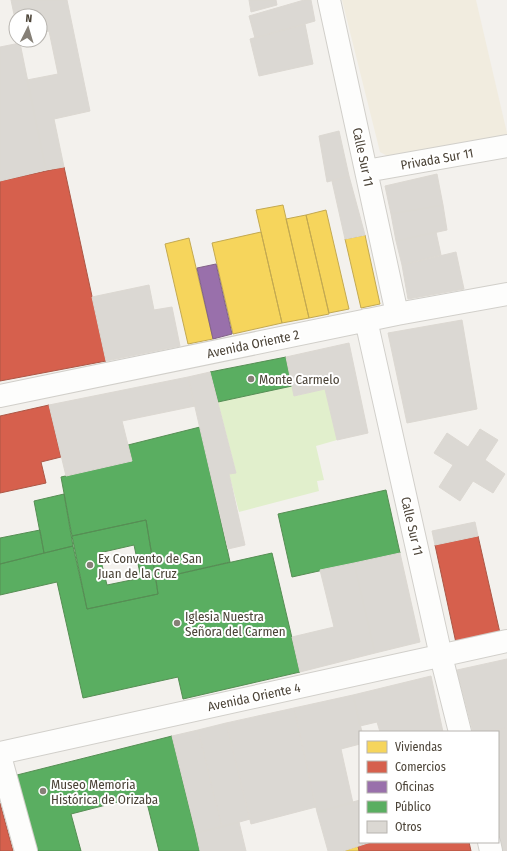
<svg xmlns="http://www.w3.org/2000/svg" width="507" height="851" viewBox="0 0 507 851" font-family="'Fira Sans Condensed',sans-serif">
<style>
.education{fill:#f1ecdf}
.green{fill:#e1efcc}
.homes{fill:#f6d55c;stroke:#c3a951}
.shops{fill:#d6604d;stroke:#ac5746}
.offices{fill:#9970ab;stroke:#826288}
.public{fill:#5aae61;stroke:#568e54;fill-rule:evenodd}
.building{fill:#dbd8d3;stroke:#dcd8d2}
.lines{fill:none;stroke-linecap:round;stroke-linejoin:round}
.minor-casing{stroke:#d1cfca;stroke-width:24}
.tertiary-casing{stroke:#d1cfca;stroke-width:24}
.minor{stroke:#fdfdfc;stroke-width:22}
.tertiary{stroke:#fdfdfc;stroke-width:22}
.poi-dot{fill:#868077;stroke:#fff;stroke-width:1.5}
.labels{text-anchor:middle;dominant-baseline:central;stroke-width:4;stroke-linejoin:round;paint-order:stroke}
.street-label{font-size:13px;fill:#4b4337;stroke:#fff}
.poi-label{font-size:13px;fill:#4b4337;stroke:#fff;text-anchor:start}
</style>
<rect width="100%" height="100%" fill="#f3f1ed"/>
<path class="education" d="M342,0H476L507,133V139L395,160L380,152Z"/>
<path class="green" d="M292,386L295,396L325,389L337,440L316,446L324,480L317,481L319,491L239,512L229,474L236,472L218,402Z"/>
<path class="homes" d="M283,205L309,318L282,323L256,210Z
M326,210L349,309L329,313L306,215Z
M306,215L329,314L309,318L286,219Z
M261,232L282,323L233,334L212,243Z
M365,235L380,304L361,308L345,239Z
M189,238L213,339L188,344L165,244Z
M358,846L359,851H343Z"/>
<path class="shops" d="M64,167L106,361L0,381V181Z
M49,405L61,457L41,462L46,483L0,493V416Z
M478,536L500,633L456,643L435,545Z
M0,803L13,851H0Z
M371,842H469L471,851H359L358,846Z"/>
<path class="offices" d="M216,264L232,334L213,339L197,268Z"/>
<path class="public" d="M286,357L292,386L218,402L210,372Z
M200,427L230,562L156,579L146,520L72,536L61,477L132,461L128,445Z
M386,490L400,553L292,577L278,514Z
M64,494L73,546L44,553L34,501Z
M146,520L158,594L87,609L72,536ZM134,545L141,578L107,585L99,553Z
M40,530L44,553L0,564V538Z
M73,546L87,609L158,594L156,579L272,553L300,672L183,699L178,677L83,698L57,582L0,595V564Z
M172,736L200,851H159L145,795L71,814L81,851H33L13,776Z"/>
<path class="building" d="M11,0H67L90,111L54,119L64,167L46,170L27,80L58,74L49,31L40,33V16H16V24Z
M249,0H276L277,5L251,12Z
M304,0H311L315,21L255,38L249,16Z
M305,24L313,64L259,76L250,39Z
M20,43L46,170L0,181V47Z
M339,131L349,176L327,182L319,136Z
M437,174L443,205L391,214L385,186Z
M349,176L365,235L345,239L332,181Z
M443,205L447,230L396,241L391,214Z
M436,232L441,255L402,265L396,241Z
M456,252L464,289L408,299L402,265Z
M149,285L154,310L172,307L180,346L106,361L92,297Z
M462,320L477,409L407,423L388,333Z
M349,343L368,433L337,440L325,389L294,396L286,357Z
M210,372L236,473L229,474L245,545L228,549L188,377Z
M188,377L195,406L122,421L132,461L66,476L49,405Z
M480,429L498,440L485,460L505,474L493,493L473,481L460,501L439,487L453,465L434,453L447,433L468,447Z
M475,522L478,536L435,545L432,531Z
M400,553L420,642L375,653L354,563Z
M354,563L375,653L300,672L292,637L334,627L320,570Z
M507,659V728L486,732H473L457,670Z
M431,676L443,732H380L377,722L360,726L353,695Z
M353,695L362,732H360V744L341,749L353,803L317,812L294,708Z
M294,708L316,807L251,824L226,723Z
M226,723L250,819L222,827L198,730Z
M507,728V793L498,795V732H486Z
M198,730L222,827L196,833L172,736Z
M507,793V851H502L498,837V795Z
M360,800V842H371L343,851H328L317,812Z
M239,822L246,851H200L196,833Z"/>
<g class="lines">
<defs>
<path id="minor" d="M329,0L397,314
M366,171L507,146
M366,320L441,656L460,732
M0,396L397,314L507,294
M0,753L507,641
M489,842L491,851"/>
<path id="tertiary" d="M0,756L26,851"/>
</defs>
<use href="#minor" class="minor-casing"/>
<use href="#tertiary" class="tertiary-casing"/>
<use href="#minor" class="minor"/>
<use href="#tertiary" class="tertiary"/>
</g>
<g class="poi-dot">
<circle cx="251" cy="379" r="4"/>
<circle cx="90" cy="565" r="4"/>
<circle cx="177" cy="623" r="4"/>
<circle cx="43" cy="791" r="4"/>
</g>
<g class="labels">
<g class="street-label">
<text transform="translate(363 157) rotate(78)">Calle Sur 11</text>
<text transform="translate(437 159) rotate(-10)">Privada Sur 11</text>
<text transform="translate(253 344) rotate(-12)">Avenida Oriente 2</text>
<text transform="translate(412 526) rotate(77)">Calle Sur 11</text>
<text transform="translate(254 697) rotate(-12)">Avenida Oriente 4</text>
</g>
<g class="poi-label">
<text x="259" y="379">Monte Carmelo</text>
<text x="98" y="558">Ex Convento de San<tspan x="98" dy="15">Juan de la Cruz</tspan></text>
<text x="185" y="616">Iglesia Nuestra<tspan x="185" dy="15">Señora del Carmen</tspan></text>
<text x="51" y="784">Museo Memoria<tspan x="51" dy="15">Histórica de Orizaba</tspan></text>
</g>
</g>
<rect x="359" y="731" width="140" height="112" fill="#ffffff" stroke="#b7b4af"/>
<rect x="367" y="741" width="20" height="12" fill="#f6d55c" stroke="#b7b4af"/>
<text x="395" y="751" font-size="12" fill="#4b4337">Viviendas</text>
<rect x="367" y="761" width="20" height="12" fill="#d6604d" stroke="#b7b4af"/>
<text x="395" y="771" font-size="12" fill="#4b4337">Comercios</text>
<rect x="367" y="781" width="20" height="12" fill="#9970ab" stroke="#b7b4af"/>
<text x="395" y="791" font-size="12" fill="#4b4337">Oficinas</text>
<rect x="367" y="801" width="20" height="12" fill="#5aae61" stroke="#b7b4af"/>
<text x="395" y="811" font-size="12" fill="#4b4337">Público</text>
<rect x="367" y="821" width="20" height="12" fill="#dbd8d3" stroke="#b7b4af"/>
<text x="395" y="831" font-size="12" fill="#4b4337">Otros</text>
<g transform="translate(28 28) rotate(5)"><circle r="19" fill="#ffffff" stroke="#b7b4af"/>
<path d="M0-3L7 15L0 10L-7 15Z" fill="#868077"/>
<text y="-6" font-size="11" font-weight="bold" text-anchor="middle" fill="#4b4337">N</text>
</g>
</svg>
